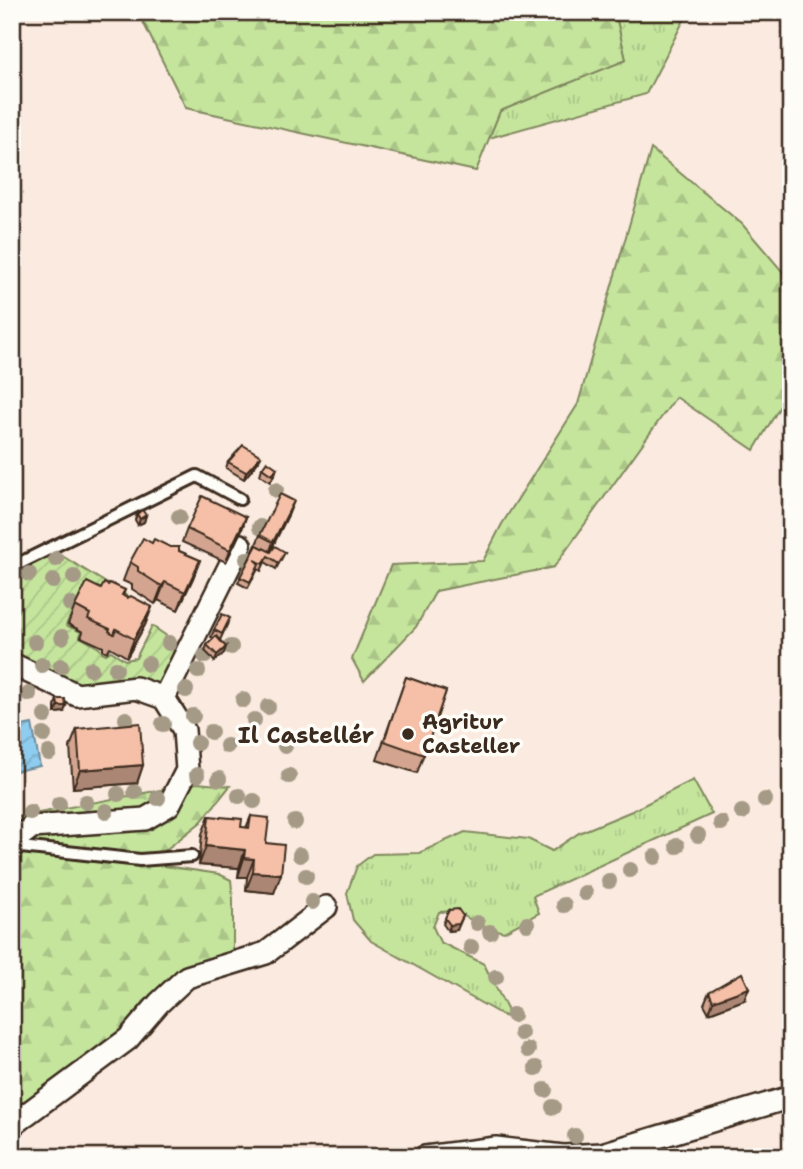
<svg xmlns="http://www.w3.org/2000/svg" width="803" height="1169" viewBox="0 0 803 1169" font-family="'Shantell Sans',sans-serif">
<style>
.grass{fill:url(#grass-tufts);stroke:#80885e;stroke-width:2}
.forest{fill:url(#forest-firs);stroke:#80885e;stroke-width:2}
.garden{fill:url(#garden-furrows);stroke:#80885e;stroke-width:2}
.water{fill:url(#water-waves);stroke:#6d8c9c;stroke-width:2}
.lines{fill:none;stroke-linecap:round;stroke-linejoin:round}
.lane-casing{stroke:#3b2a1e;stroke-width:16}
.street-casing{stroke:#3b2a1e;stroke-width:26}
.lane{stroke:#fdfcf7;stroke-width:10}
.street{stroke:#fdfcf7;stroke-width:21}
.tree{fill:#a59a86}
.wall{fill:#d3a590;stroke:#3b2a1e;stroke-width:2}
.shaded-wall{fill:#ac8675;stroke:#3b2a1e;stroke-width:2}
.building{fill:#f5c0a7;stroke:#3b2a1e;stroke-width:2}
.poi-dot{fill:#3b2a1e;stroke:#fdfcf7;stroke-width:2.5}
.labels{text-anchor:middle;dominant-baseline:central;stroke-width:7;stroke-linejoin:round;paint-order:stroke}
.poi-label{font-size:21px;font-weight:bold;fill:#3b2a1e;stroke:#fdfcf7;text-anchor:start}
.neighbourhood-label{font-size:23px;font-weight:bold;fill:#3b2a1e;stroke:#fdfcf7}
</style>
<defs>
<pattern id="grass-tufts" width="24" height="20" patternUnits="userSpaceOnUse" patternTransform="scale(1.75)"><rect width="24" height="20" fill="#c5e59d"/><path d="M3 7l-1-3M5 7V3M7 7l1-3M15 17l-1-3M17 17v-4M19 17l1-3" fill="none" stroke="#aac587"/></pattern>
<pattern id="forest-firs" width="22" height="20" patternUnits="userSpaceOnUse" patternTransform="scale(1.75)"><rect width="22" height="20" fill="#c5e59d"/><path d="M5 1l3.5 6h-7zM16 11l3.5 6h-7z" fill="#aac587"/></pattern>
<pattern id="garden-furrows" width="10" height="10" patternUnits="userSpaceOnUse" patternTransform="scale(1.75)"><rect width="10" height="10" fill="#c5e59d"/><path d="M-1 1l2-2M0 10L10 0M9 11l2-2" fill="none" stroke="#aac587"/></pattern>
<pattern id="water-waves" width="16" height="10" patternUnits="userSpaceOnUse" patternTransform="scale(1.75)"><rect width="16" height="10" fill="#8fcdf0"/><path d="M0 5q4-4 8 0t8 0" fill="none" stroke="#7cb0cd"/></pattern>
</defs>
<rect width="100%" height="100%" fill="#fbeadf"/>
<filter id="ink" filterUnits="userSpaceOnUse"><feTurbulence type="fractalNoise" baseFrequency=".0143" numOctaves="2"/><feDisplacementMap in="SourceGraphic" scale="14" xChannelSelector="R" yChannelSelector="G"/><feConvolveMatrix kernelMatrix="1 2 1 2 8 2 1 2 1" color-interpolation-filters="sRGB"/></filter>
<g filter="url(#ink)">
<path class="grass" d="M615,12H688L646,94L489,138L500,111L626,60Z
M693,780L712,814L533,896L539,913L504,932L482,926L455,911L439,912L433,927L440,942L484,964L513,1021L371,941L353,920L347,893L357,866L373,854L419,853L465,832L528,839L552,851L579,833L632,811Z"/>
<path class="forest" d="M138,12H615L626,60L500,111L476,171L186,108Z
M651,149L742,224L782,271L791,288V388L754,450L676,397L554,567L436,591L416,627L364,681L352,659L391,565L483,561L502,524L578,404Z
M197,783L230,786L201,822L163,852L165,866L219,874L231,880L233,900V954L142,1009L113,1038L12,1119V818Z"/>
<path class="garden" d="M51,549L150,610L81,593L66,625L81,632L80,637L99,648L102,652L106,654L111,651L125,660L136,658L152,626L180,645L167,677L158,684L120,682L76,689L12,651V571Z"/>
<path class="water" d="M32,724L40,766L16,771L12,754V728Z"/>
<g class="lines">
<defs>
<path id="lane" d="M12,567L197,476L240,499
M12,846L140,860L192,856"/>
<path id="street" d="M12,664L77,695L136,688L164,698L184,730L187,770L169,805L145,819L32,827L12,842
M164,698L240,545
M12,1125L128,1039L159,1003L187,977L266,953L326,907
M425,1157L496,1148L563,1156L602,1154L791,1097"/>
</defs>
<use href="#lane" class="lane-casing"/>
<use href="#street" class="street-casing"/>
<use href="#lane" class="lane"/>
<use href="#street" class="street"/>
</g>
<g class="tree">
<circle cx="276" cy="490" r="8"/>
<circle cx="179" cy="517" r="8"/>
<circle cx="260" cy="527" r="8"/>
<circle cx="56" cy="559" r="8"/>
<circle cx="247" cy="559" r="8"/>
<circle cx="29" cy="574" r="8"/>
<circle cx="74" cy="577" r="8"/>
<circle cx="53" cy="581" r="8"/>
<circle cx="70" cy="604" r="8"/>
<circle cx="62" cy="637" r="8"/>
<circle cx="35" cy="642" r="8"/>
<circle cx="169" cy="643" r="8"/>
<circle cx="231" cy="647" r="8"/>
<circle cx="205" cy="656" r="8"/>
<circle cx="148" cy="664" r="8"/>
<circle cx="42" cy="665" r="8"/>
<circle cx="61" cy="666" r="8"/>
<circle cx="91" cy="669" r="8"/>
<circle cx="116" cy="669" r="8"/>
<circle cx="198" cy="671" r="8"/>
<circle cx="186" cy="690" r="8"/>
<circle cx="29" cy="694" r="8"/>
<circle cx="243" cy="700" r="8"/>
<circle cx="268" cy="707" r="8"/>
<circle cx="45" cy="716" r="8"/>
<circle cx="193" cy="716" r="8"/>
<circle cx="126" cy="719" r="8"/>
<circle cx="254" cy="720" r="8"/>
<circle cx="163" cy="724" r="8"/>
<circle cx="211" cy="732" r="8"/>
<circle cx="44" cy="735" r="8"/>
<circle cx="197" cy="743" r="8"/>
<circle cx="227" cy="746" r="8"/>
<circle cx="285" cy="746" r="8"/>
<circle cx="49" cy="753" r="8"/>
<circle cx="197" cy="775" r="8"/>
<circle cx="289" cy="776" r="8"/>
<circle cx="219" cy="779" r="8"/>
<circle cx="135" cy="792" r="8"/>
<circle cx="118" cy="794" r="8"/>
<circle cx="239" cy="796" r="8"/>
<circle cx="158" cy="798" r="8"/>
<circle cx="765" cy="800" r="8"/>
<circle cx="254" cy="801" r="8"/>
<circle cx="86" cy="802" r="8"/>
<circle cx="59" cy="804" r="8"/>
<circle cx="106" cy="811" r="8"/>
<circle cx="30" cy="812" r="8"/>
<circle cx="742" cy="812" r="8"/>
<circle cx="295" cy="822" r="8"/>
<circle cx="721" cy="823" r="8"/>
<circle cx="698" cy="835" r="8"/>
<circle cx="677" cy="846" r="8"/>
<circle cx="300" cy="855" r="8"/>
<circle cx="655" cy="857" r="8"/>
<circle cx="630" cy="870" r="8"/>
<circle cx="306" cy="876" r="8"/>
<circle cx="609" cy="881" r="8"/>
<circle cx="585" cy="893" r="8"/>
<circle cx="312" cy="902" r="8"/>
<circle cx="564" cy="905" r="8"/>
<circle cx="477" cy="923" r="8"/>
<circle cx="527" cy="924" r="8"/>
<circle cx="490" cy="932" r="8"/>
<circle cx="471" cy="947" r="8"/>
<circle cx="496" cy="977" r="8"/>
<circle cx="513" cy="1015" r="8"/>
<circle cx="521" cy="1033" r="8"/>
<circle cx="528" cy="1050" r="8"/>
<circle cx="536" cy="1068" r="8"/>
<circle cx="545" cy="1090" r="8"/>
<circle cx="553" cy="1107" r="8"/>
<circle cx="575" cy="1136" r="8"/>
</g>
<path class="wall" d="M228,462H258L244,479L226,468Z
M262,468H277L275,474L270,482L260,475Z
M289,513L270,551L285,552L276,569L265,562L261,571L258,569L248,588L238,583L255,547L260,535Z
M137,514L146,515L144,522L138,525L135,520Z
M246,517L242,529L226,562L182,542L187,529Z
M152,543L170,547L200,560L193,578L178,610L158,600L155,604L152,602L132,589V585L123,581L130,562Z
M108,585L125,590L123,596L152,607L145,625L127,657L110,647L107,652L103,650V647L81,637L83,632L68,624L75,606Z
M227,625L220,640L224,653L215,661L205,651L207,645L214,638L211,637L214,630Z
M406,677L446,691L417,773L377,760Z
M57,699L64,712L55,713V706Z
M77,729L143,765L137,783L73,788L70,747Z
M209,816L241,827L246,828L251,816L266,843L281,874L274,893L246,890L247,877H238L239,868L199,865L202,834Z
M449,910L457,930L448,931L443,924Z
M709,992L744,1000L709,1013L704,1004Z"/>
<path class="shaded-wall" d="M261,456L258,462L244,479L246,472Z
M294,501L289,513L269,554L273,542Z
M146,515L144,522L138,525L140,519Z
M246,517L242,529L226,562L230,550Z
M200,560L193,578L178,610L185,592Z
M165,582L158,600L155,604L162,586Z
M152,607L145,625L127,657L134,639Z
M226,647L224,653L215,661L217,655Z
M58,706H66L64,712L55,713Z
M143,765L137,783L73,788L80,770Z
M206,846L245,850L239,868L199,865Z
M244,858L254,859L247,877H238Z
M253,872L281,874L274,893L246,890Z
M463,916L457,930L448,931L450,925Z
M749,988L744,1000L709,1013L713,1001Z"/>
<path class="building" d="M243,445L261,456L246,472L228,462Z
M267,461L277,468L272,475L262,468Z
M280,494L294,501L273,542L260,535Z
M202,496L246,517L230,550L187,529Z
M142,510L146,515L140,519L137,514Z
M143,538L152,543L154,539L170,547H179V551L200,560L185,592L165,582L162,586L158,584L138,571V567L130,562Z
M257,545L271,552L275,546L285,552L279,563L268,556L263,564L255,560L259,564L250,582L240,577Z
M87,582L101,589L104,583L108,585L110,583L125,590L122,595L127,598L131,596L152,607L134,639L116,629L114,634L109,631L110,629L88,619L90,614L75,606Z
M222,614L230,618L222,634L214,630Z
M216,636L226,647L217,655L207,645Z
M406,677L446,691L424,755L384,741Z
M57,699H65L66,706H58Z
M140,723L143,765L80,770L77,729Z
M209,816L242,819L241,827L249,828L251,816L269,818L266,843L284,845L281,874L253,872L254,859L244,858L245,850L206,846Z
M458,909L463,916L459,924L450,925L445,918L449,910Z
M742,973L749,988L713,1001L709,992Z"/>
</g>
<circle class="poi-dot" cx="408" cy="734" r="7"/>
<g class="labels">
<g class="poi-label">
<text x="422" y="722">Agritur<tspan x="422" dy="24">Casteller</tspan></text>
</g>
<g class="neighbourhood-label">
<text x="306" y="735">Il Castellér</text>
</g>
</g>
<rect width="803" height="1169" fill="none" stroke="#fdfcf7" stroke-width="42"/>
<rect x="21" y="21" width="761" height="1127" fill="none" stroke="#3b2a1e" stroke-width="2.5" filter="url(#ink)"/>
</svg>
